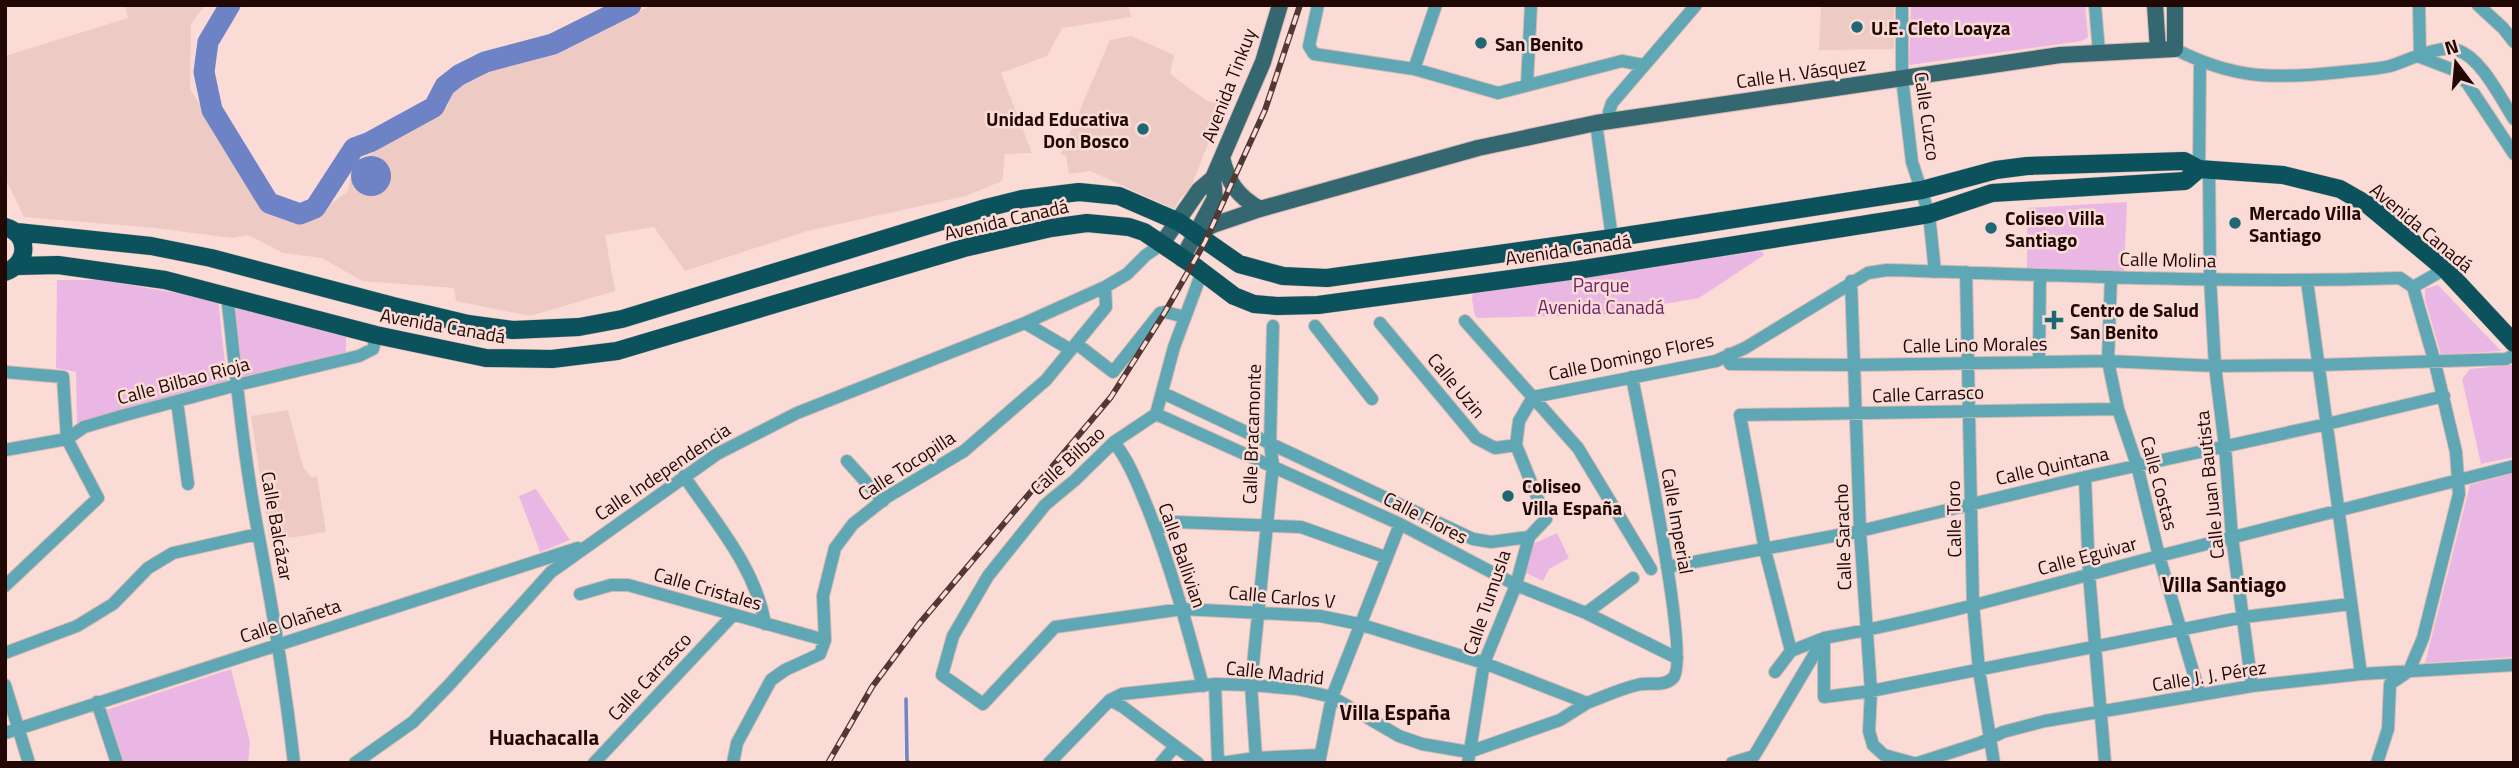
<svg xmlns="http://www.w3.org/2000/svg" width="2519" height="768" viewBox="0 0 2519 768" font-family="'Titillium Web',sans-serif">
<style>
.built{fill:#edcbc4}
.green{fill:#eab7e4}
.water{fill:#6e82c6}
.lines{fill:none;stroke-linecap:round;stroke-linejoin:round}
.stream{stroke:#6e82c6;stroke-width:3.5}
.river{stroke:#6e82c6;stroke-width:21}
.minor-casing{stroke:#d7b9b4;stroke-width:14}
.major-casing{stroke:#d7b9b4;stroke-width:18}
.highway-casing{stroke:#d7b9b4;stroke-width:19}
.minor{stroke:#5fa7b4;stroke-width:12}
.major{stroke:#346770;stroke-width:16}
.highway{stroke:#0b525d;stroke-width:18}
.rail-casing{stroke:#523834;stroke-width:6}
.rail{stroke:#fadbd5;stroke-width:3.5;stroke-dasharray:10;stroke-linecap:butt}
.poi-dot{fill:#1e6773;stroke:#fadbd5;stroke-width:2.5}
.labels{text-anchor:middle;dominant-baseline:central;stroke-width:5;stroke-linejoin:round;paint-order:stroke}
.poi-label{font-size:19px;font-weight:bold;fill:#210805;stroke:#fadbd5;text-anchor:start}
.street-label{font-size:19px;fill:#210805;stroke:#fadbd5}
.park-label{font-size:19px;fill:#6c2267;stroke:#fadbd5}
.neighbourhood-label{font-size:21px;font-weight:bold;fill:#210805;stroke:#fadbd5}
</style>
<rect width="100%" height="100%" fill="#fadbd5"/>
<path class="built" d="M125,5H205L191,24L190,89L265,211L295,223L309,220L348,191L353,167L357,162L390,143L447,107L456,85L500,65L539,59L653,5H1128L1131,17L1062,28L1047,56L1001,73L1032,153L1005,154L1002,181L966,196L807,231L685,271L654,227L605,235L615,291L530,316L456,301L454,288L362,281L322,258L283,253L248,235L232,238L155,228L24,217L5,178V56L128,18Z
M1821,5H1894V49L1819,50Z
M1131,36L1174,55L1170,74L1207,101L1224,104L1190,189L1181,197L1174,209L1090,171L1069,174L1066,156L1061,154L1110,40Z
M288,410L303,467L312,478L317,476L326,532L270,541L251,416Z"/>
<path class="green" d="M1911,5H2085L2088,37L2082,41L1909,65Z
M2127,202L2124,271L2027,269V208Z
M1761,251L1764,255L1699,298L1600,315L1478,318L1475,316L1472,299L1473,293Z
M57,280H100L218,300L227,381L77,425L76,372L56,368Z
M2438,285L2501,351L2441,355L2425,299V289Z
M235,304L346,336V352L242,378Z
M2512,365L2514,368V457L2481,464L2462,379L2470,369Z
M2514,473V657L2425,663L2470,485Z
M536,489L570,540L540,552L519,496Z
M1557,533L1569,558L1549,569L1543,581L1524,572L1535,543Z
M231,669L250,742L248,763H124L106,710Z"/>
<path class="water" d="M351 176a20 20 0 1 1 40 0a20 20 0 1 1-40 0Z"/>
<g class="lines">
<path class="stream" d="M906,699L907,760L909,763"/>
<path class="river" d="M230,5L208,42L204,72L212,110L269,203L300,214L315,208L354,148L370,142L434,107L445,86L459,75L485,62L553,44L631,5"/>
<defs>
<path id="minor" d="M1318,5L1309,46L1314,54L1414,69L1498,93L1622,61L1643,65
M1902,5V78L1912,162L1929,214L1935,272
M2095,5L2099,52
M2419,5L2420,57
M2478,5L2503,28L2514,42
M2175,49C2235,80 2276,79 2342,72C2357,70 2374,70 2390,66C2407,61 2440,44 2457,50C2481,57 2501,99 2514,119
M2420,57L2454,70L2467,83L2514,154
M1414,69L1436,5
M1527,84L1531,5
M1609,122V112L1612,103L1696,5
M1596,123L1612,238
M2199,169L2200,62
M2209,170L2210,278L2215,366L2225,447L2232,537L2252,686
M1202,272L1174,347L1156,414L1114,442L1075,480L1045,505L988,576L953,636L942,675L983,704L1055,627L1182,609L1320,616L1359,624L1484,663L1587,703C1603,697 1620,689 1637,685C1649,682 1664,687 1673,678C1691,660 1639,414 1632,377
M1966,272L1973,604L1979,670L1994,763
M2111,277L2108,361L2118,409L2137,465L2159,556L2200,695
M1851,281L1860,531L1871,691L1869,731L1873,745L1884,755L1913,763
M2307,281L2361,674
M2413,287L2445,269
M227,295C236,374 243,453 258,532C273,610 285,684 294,763
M1465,321L1578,448L1651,569
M1025,323L1071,350
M1380,323L1476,438L1495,448L1516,445
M1315,326L1372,399
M1077,344L1113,372L1160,313L1165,312L1185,317
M1729,354L1730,364L1856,365L2108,361L2215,366L2319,365L2506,359L2514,355
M2039,362L2040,277
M5,372L63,377L67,439L98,498L5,586
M1163,393L1473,539L1491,542L1529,537L1546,519L1516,445L1519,421L1533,397L1716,361L1745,348L1868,273L1887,270C2058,275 2229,284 2400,278L2413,287L2435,363L2456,452L2459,494L2423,638L2409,671L2390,684L2388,729L2377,763
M177,401L188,484
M1156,414L1400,524L1516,585L1586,613L1677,658
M1114,442C1130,463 1138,485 1148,509C1171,567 1187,626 1203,686
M5,450L67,439L84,427L125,415L237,385L359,356L373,349L376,335
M847,461L883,501
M684,476C715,522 756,568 765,624
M2085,477L2089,574L2105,763
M1156,530L1177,522L1301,527L1385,557
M1667,567L1860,531L2085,477L2327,424L2444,396
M580,594L611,585H628L825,640
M1586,613L1633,578
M1791,651L1765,550L1740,415L2118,409
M5,653L77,626L113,604L148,568L173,553L258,534
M1775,672L1791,651L1824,638V697L1871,691L2244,617L2350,604
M1215,684L1218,763
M5,685L29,763
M1110,700L1123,707L1198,763
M97,702L117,763
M5,733L578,548
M1256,758L1320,755
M355,763L413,722L449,685L551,572L717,454L797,413L1025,323L1105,287L1127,274L1146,255L1161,245
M594,763L733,615
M733,763L737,743L771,680L785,670L820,654L825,640L823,596L835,548L853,524L887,497L964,451L1046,380L1106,307L1105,287
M1049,763L1110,700L1122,694L1215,684L1251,685L1297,689L1332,697L1399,736L1422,744L1469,752L1560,720L1587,703
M1161,763L1175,746
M1221,763L1256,758L1251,685L1273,465L1270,444L1273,326
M1319,763L1332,697L1400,524
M1468,763L1484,663L1516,585L1529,537
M1732,763L1754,756L1824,638C1937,618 2048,585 2159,556C2277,525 2396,497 2514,466
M1918,763L1980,743L2003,732L2045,721L2252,686L2361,674L2514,665"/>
<path id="major" d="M2155,5L2158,50
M1222,158C1228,182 1237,196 1260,209
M1196,234L1213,225L1260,209L1478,148L1596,123L2060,55L2175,49V5
M1161,245L1199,190L1213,178L1263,62L1280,5
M1182,259L1215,198L1213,178"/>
<path id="highway" d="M5,227C30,234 29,264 5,272
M17,232L151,246L211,258L393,306L468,324L513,330L579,327L622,319L982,209L1022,199L1079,192L1119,196L1179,222L1239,264L1283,276L1327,278L1612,238L1922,190L1996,170L2027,166L2184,161L2199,169L2283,175L2340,189L2368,205L2445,269L2514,343
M18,266L58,265L165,280L376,335L486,358L552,359L617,351L964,248L1051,228L1087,223L1129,227L1144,232L1193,265L1234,296L1254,304L1277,306L1318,305L1577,270L1893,220L1929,214L1992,193L2185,181L2199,169"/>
</defs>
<use href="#minor" class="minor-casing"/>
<use href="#major" class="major-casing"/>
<use href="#highway" class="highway-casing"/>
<use href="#minor" class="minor"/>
<use href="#major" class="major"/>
<use href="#highway" class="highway"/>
<defs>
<path id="rail" d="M828,763L872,687L919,624L1111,397L1165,312L1205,242L1265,110L1300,5"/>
</defs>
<use href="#rail" class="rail-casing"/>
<use href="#rail" class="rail"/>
</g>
<g class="poi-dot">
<circle cx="1857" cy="27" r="7"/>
<circle cx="1481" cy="43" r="7"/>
<circle cx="1143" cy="129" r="7"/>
<circle cx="2235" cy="223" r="7"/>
<circle cx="1991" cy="228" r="7"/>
<path d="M2050.5 309.5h7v7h7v7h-7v7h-7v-7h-7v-7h7z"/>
<circle cx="1508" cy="496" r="7"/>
</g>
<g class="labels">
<g class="poi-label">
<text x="1871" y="27">U.E. Cleto Loayza</text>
<text x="1495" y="43">San Benito</text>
<text x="1129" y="118" text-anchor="end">Unidad Educativa<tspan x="1129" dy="22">Don Bosco</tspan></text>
<text x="2249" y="212">Mercado Villa<tspan x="2249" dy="22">Santiago</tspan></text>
<text x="2005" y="217">Coliseo Villa<tspan x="2005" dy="22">Santiago</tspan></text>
<text x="2070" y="309">Centro de Salud<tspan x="2070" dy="22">San Benito</tspan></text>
<text x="1522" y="485">Coliseo<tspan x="1522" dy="22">Villa España</tspan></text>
</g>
<g class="street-label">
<text transform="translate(1801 72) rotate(-8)">Calle H. Vásquez</text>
<text transform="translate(1228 85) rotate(-69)">Avenida Tinkuy</text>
<text transform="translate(1928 116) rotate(82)">Calle Cuzco</text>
<text transform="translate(1006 219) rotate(-13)">Avenida Canadá</text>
<text transform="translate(2422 227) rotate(40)">Avenida Canadá</text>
<text transform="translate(1568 249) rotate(-8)">Avenida Canadá</text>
<text transform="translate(2168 259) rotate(1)">Calle Molina</text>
<text transform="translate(443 325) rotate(10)">Avenida Canadá</text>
<text transform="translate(1975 344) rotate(-1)">Calle Lino Morales</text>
<text transform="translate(1631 356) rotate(-12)">Calle Domingo Flores</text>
<text transform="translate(183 380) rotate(-15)">Calle Bilbao Rioja</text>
<text transform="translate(1457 385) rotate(50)">Calle Uzin</text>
<text transform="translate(1928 393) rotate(-2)">Calle Carrasco</text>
<text transform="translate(1251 434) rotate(-88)">Calle Bracamonte</text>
<text transform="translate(1067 460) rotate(-42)">Calle Bilbao</text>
<text transform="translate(906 465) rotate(-33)">Calle Tocopilla</text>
<text transform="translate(2052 465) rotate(-13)">Calle Quintana</text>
<text transform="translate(662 471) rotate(-34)">Calle Independencia</text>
<text transform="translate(2160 483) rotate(75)">Calle Costas</text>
<text transform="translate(2209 485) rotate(-96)">Calle Juan Bautista</text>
<text transform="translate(1426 517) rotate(27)">Calle Flores</text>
<text transform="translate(1953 519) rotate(-91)">Calle Toro</text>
<text transform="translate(1678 521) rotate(80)">Calle Imperial</text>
<text transform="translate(278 526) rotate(80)">Calle Balcázar</text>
<text transform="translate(1842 537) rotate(-92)">Calle Saracho</text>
<text transform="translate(1183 555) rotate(71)">Calle Ballivian</text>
<text transform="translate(2087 555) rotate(-15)">Calle Eguivar</text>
<text transform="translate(708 588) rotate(16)">Calle Cristales</text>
<text transform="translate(1282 596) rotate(5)">Calle Carlos V</text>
<text transform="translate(1486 602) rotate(-71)">Calle Tumusla</text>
<text transform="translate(290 620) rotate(-18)">Calle Olañeta</text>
<text transform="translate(1275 672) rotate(6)">Calle Madrid</text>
<text transform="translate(2209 675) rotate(-9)">Calle J. J. Pérez</text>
<text transform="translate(649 676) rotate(-47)">Calle Carrasco</text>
</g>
<g class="park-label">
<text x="1601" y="284">Parque<tspan x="1601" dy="22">Avenida Canadá</tspan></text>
</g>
<g class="neighbourhood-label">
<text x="2224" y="584">Villa Santiago</text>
<text x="1395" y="712">Villa España</text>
<text x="544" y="737">Huachacalla</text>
</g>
</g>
<rect width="2519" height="768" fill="none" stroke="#210805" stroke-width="14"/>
<g transform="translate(2456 63) rotate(344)" stroke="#fadbd5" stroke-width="5" paint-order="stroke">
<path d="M0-5L12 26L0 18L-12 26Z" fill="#210805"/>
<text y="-10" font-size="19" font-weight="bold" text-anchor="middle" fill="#210805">N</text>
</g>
</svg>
